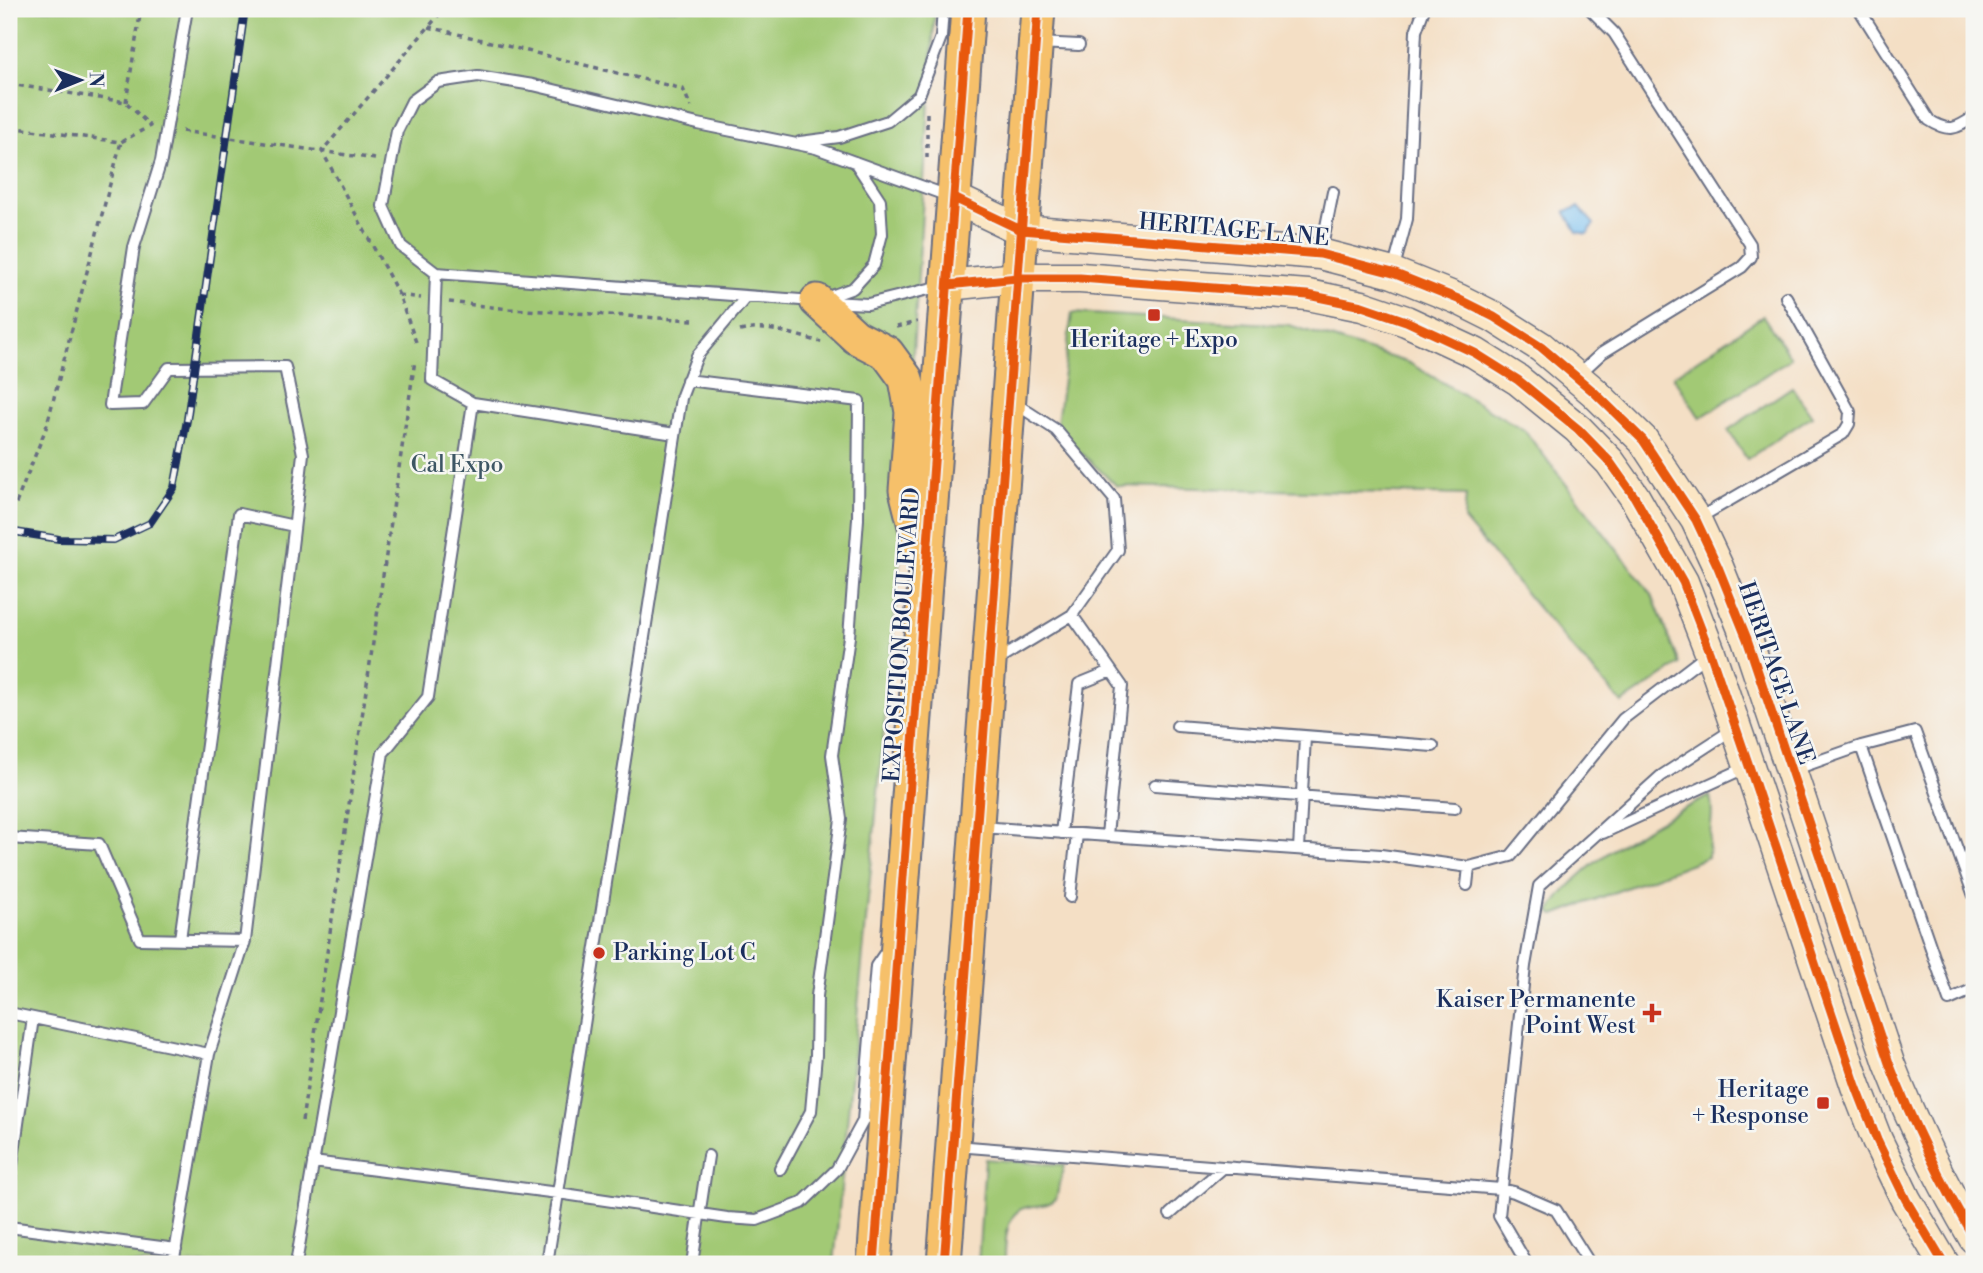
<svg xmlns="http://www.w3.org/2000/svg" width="1983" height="1273" viewBox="0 0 1983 1273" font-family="'Libre Bodoni',serif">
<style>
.green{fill:#a2c974;stroke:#5e7c69;stroke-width:2}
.water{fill:#79c0f1;stroke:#4a78a8;stroke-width:2}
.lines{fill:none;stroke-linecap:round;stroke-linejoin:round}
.lane-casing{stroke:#676d82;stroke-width:14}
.secondary-casing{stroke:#676d82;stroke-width:33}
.primary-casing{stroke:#676d82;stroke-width:37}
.path{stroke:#676d82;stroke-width:3.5;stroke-dasharray:5 5;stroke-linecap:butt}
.lane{stroke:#fff;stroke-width:10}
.secondary{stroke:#fbe6c4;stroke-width:30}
.primary{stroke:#f6c06b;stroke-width:33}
.rail-casing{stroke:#1b2f5e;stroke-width:8}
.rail{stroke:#f6f6f2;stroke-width:5;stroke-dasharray:16;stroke-linecap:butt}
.cycleway-casing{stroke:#f6f6f2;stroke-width:13}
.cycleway{stroke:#e8590c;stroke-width:9}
.poi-dot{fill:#c8321e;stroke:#f6f6f2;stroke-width:2.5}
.labels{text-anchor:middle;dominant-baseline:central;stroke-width:5;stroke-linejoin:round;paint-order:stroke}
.street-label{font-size:23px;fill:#1b2f5e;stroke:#f6f6f2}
.poi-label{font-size:23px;fill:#1b2f5e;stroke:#f6f6f2;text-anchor:end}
.park-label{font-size:23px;fill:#3d5664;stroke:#f6f6f2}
</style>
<rect width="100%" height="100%" fill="#f6f6f2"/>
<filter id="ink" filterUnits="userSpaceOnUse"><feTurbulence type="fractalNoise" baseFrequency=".0143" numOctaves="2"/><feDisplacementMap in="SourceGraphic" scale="14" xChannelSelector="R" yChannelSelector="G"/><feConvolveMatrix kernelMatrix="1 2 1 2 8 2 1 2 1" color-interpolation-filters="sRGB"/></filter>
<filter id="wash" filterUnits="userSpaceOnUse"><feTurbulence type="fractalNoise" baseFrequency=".00686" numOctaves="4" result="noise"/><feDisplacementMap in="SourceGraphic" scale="28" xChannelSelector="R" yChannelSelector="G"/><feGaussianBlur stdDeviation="1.57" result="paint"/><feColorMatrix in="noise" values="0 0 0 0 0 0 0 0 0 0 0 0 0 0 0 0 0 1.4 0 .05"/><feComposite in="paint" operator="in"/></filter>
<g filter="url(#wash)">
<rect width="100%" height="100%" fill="#f4dfc5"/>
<path class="green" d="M9,9H935L900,557L834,1264H9Z
M1072,313L1289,325L1409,363L1524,430L1652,595L1680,664L1622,703L1566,641L1464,520L1466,495L1117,486L1056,430Z
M1763,316L1791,358L1700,418L1673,376Z
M1792,387L1812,416L1747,459L1728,430Z
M1710,796C1715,817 1708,836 1708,857L1554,915L1550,912C1578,861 1659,820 1710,796Z
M985,1159L1064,1165L1056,1199C1046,1208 1036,1204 1024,1208C1004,1214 1005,1248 1005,1264H978Z"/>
<path class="water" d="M1579,207L1594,224L1587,234L1577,232L1565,211Z"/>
</g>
<g filter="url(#ink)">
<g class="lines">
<defs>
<path id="lane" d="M1859,9L1929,120C1949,133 1956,129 1974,117
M1038,43L1079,45
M800,142L839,137L888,121L919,95L941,37L943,9
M1321,251L1333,192
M1393,271L1407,219L1416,31L1424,9
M823,299L853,288L874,265L882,234L880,200L855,162
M814,301L436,273L401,246L383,206L397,131L412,101L438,82L478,76L533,85L698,124L816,148L951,197
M830,302L868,304L941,286
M1578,375L1602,353L1742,267L1751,257L1750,244L1614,33L1590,9
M687,380L859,401L858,519L849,637L832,755L841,819L817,996L816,1055L811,1111L780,1169
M473,403L675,434
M1699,518L1843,434L1849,424L1850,412L1786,297
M1072,615L1122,686L1107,835
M996,661L1072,615L1118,550L1114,499L1056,430L1013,402
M1177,726L1433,746
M1861,746L1949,1000L1974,989
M1793,770L1861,746L1915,732L1974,896
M1155,785L1455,808
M981,827L1381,855L1469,867L1511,856L1623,719L1708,654
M1061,833L1079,684L1111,671
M1603,833L1747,767
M9,838L99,844L140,939L245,941L303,454L285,367L169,368L143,404L110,405L134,247L161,161L187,9
M1299,849L1305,737
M1467,885L1469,867
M1070,897L1077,834
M180,939L239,514L294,526
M9,1013L209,1054L173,1264
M209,1054L245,941
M956,1146L1501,1189L1514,1192L1556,1210L1590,1264
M313,1162L558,1193L727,1218L757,1220L802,1203L837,1169L863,1121L876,966L887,950
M9,1187L33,1018
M1170,1214L1224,1167
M9,1227L176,1249
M296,1264L383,753L428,697L473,403L432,380L436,273
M547,1264L681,398L697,356L746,297
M692,1264L708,1156
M1527,1264L1499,1216L1525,966L1539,886L1661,776L1735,728"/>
<path id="secondary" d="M954,198L1021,230L1320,254L1393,273L1458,299L1494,317L1541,347L1594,392L1643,440L1696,520L1718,567L1747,639L1889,1063C1914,1127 1939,1179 1974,1238
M948,285L1017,278H1080L1308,295L1362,306L1406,321L1475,353L1518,380L1578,429L1610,462L1634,496L1683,582L1710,652L1749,766L1856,1086L1877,1140L1906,1200L1944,1264"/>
<path id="primary" d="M817,301L856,337L887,353L906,379L912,412L906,490L919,542
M874,1264L968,9
M944,1264L1038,9"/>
</defs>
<use href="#lane" class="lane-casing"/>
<use href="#secondary" class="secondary-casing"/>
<use href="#primary" class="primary-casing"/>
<path class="path" d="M429,27L683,89L691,107
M9,84L126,102L150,126L121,142L9,127
M126,102L141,9
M927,113V159
M182,131L375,159
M399,295L421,298
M449,302L509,309L693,320
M896,327L917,322
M740,331C767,324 794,335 821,342
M416,342L399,295L322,151L444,9
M9,510L15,506L46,428L121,142
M302,1121L415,360"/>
<use href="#lane" class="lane"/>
<use href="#secondary" class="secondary"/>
<use href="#primary" class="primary"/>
<defs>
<path id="rail" d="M9,531L59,539L114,540L150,523L174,488L187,420L245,9"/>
</defs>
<use href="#rail" class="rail-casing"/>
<use href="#rail" class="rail"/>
<defs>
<path id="cycleway" d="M954,198L1021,230L1320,254L1393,273L1458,299L1494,317L1541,347L1594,392L1643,440L1696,520L1718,567L1747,639L1889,1063C1914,1127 1939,1179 1974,1238
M948,285L1017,278H1080L1308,295L1362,306L1406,321L1475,353L1518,380L1578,429L1610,462L1634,496L1683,582L1710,652L1749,766L1856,1086L1877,1140L1906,1200L1944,1264
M874,1264L968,9
M944,1264L1038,9"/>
</defs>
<use href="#cycleway" class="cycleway-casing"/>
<use href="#cycleway" class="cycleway"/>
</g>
</g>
<g class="poi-dot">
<rect x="1147" y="308" width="14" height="14" rx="3.5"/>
<circle cx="599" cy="953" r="7"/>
<path d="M1648.5 1002.5h7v7h7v7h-7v7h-7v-7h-7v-7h7z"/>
<rect x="1816" y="1096" width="14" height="14" rx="3.5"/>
</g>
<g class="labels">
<g class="street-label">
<text transform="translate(1234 230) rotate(5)">HERITAGE LANE</text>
<text transform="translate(902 635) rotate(-86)">EXPOSITION BOULEVARD</text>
<text transform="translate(1776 673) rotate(71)">HERITAGE LANE</text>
</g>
<g class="poi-label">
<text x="1154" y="340" text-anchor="middle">Heritage + Expo</text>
<text x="613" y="953" text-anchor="start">Parking Lot C</text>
<text x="1636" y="1000">Kaiser Permanente<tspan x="1636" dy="26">Point West</tspan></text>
<text x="1809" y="1090">Heritage<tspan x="1809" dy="26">+ Response</tspan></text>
</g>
<g class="park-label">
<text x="457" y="465">Cal Expo</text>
</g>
</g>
<rect width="1983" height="1273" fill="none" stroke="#f6f6f2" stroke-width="35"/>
<g transform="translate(80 80) rotate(89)" stroke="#f6f6f2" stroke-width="5" paint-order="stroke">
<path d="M0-5L12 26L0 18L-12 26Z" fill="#1b2f5e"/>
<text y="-10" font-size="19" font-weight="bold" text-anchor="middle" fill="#1b2f5e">N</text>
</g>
</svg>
